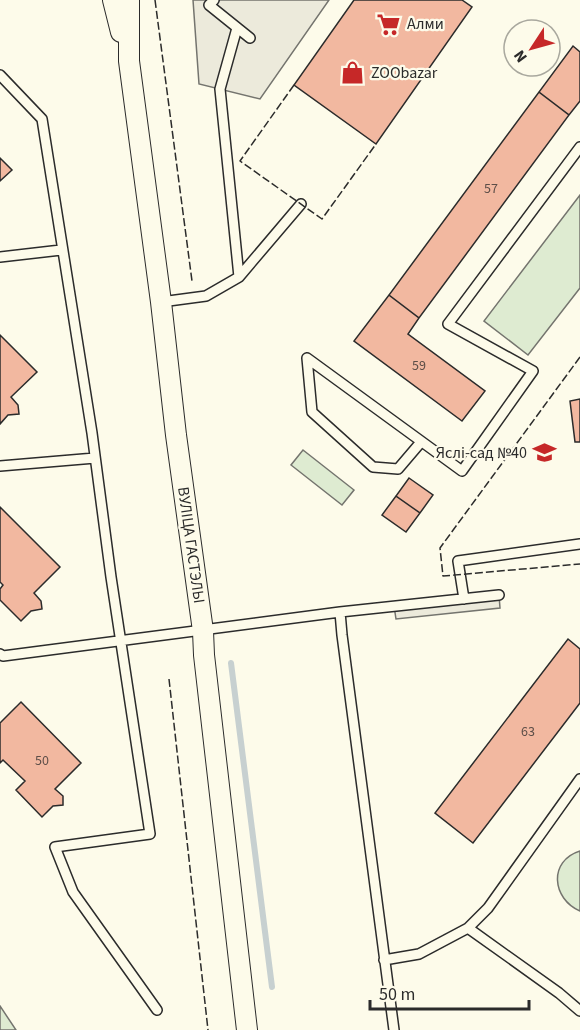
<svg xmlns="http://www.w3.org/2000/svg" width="580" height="1030" viewBox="0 0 580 1030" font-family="'Source Sans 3',sans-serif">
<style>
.green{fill:#deebd1;stroke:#74746e;stroke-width:1.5}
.parking{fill:#eceadb;stroke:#74746e;stroke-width:1.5}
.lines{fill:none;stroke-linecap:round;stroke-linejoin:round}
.stream{stroke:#c7d0d0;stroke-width:6}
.building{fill:#f2b8a0;stroke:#2b2b2b;stroke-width:1.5}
.lane-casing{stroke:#2b2b2b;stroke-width:12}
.street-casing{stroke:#2b2b2b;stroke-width:22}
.lane{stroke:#fdfbea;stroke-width:9}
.street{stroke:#fdfbea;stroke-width:20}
.fence{stroke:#2b2b2b;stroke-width:1.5;stroke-dasharray:8 3;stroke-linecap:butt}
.labels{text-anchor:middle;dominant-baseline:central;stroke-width:4.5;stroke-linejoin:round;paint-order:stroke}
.number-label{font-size:14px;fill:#5d4e48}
.poi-label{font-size:16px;fill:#2b2b2b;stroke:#fdfbea;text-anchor:start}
.street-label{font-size:16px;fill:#2b2b2b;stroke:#fdfbea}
</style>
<rect width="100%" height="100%" fill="#fdfbea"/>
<path class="green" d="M580,195V288L528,355L484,321Z
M303,450L354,490L342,505L291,465Z
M580,851V911C552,899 548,861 580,851Z
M0,1006L16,1030H0Z"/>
<path class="parking" d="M193,0H329L260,99L199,84Z
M499,595L500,608L396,619L394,606Z"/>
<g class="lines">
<path class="stream" d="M231,663L272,987"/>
</g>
<path class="building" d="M354,0H462L472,7L376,144L294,85Z
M573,46L580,52V101L569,115L539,92Z
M539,92L569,115L419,318L389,295Z
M0,158L12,170L0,181Z
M389,295L419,318L408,334L485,391L462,421L354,341Z
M0,335L37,372L11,397L18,405L19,414L8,415L0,424Z
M580,399V442H575L570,401Z
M409,478L433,495L420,513L396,496Z
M396,496L420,513L406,532L382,515Z
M0,507L60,567L34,593L41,601L42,609L31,611L21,621L0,600V589L3,585L0,582Z
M568,639L580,649V703L473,843L435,813Z
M21,702L81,763L55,789L63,796V805L53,806L42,817L16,790L25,781L3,760L0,763V723Z"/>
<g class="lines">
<defs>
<path id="lane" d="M214,0L209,5L250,38
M237,28L220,89L239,277
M0,75L42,119L92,433L111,577L150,834L55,847L73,892L157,1010
M0,257L61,250
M161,302L206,296L239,277L301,204
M421,442L398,469L373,467L312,412L307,358L462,471L533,371L448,324L580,147
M0,466L95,458
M464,599L458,561L580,544
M340,612L499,595
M0,654L3,656L340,612L342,635L394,1030
M468,928L559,993L580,1011
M384,960L419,954L468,928L488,908L580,779"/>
<path id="street" d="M113,0L121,32
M129,0V61L161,302L176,435L203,631L204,655L247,1030"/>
</defs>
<use href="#lane" class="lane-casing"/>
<use href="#street" class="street-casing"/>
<use href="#lane" class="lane"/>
<use href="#street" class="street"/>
<path class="fence" d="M155,0L192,281
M294,85L240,161L322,219L376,144
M580,357L440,548L443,576L580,564
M169,679L208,1030"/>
</g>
<defs>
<symbol id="supermarket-bare" viewBox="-9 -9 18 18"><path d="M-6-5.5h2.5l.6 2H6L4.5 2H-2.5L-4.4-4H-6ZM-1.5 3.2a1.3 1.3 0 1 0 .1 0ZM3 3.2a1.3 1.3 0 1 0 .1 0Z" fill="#c62828" stroke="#fdfbea" stroke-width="2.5" paint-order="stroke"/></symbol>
<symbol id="shop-bare" viewBox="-9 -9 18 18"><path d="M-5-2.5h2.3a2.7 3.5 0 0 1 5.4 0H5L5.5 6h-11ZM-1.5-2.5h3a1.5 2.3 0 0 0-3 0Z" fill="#c62828" stroke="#fdfbea" stroke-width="2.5" paint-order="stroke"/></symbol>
<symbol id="school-bare" viewBox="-9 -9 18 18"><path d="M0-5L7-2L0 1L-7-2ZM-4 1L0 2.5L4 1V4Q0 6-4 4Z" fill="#c62828" stroke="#fdfbea" stroke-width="2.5" paint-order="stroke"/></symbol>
</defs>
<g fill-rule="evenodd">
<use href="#supermarket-bare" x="372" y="8" width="33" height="33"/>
<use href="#shop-bare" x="336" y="56" width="33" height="33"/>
<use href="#school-bare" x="528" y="436" width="33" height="33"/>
</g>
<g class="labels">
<g class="number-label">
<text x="491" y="189">57</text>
<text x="419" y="366">59</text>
<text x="528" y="732">63</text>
<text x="42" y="761">50</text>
</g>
<g class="poi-label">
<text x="407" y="24">Алми</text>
<text x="371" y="73">ZOObazar</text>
<text x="527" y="453" text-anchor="end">Яслі-сад №40</text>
</g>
<g class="street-label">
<text transform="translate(191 545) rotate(82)">ВУЛІЦА ГАСТЭЛЫ</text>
</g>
</g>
<g transform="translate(532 48) rotate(234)"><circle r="28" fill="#fdfbea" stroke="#a9a89e" stroke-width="1.5"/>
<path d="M0-4.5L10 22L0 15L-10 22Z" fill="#c62828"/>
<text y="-9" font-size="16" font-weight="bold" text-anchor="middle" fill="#2b2b2b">N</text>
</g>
<path d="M370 1000v9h159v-9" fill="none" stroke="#2b2b2b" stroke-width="3"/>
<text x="379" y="1000" font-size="18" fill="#2b2b2b" stroke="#fdfbea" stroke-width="4.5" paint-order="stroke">50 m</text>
</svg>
